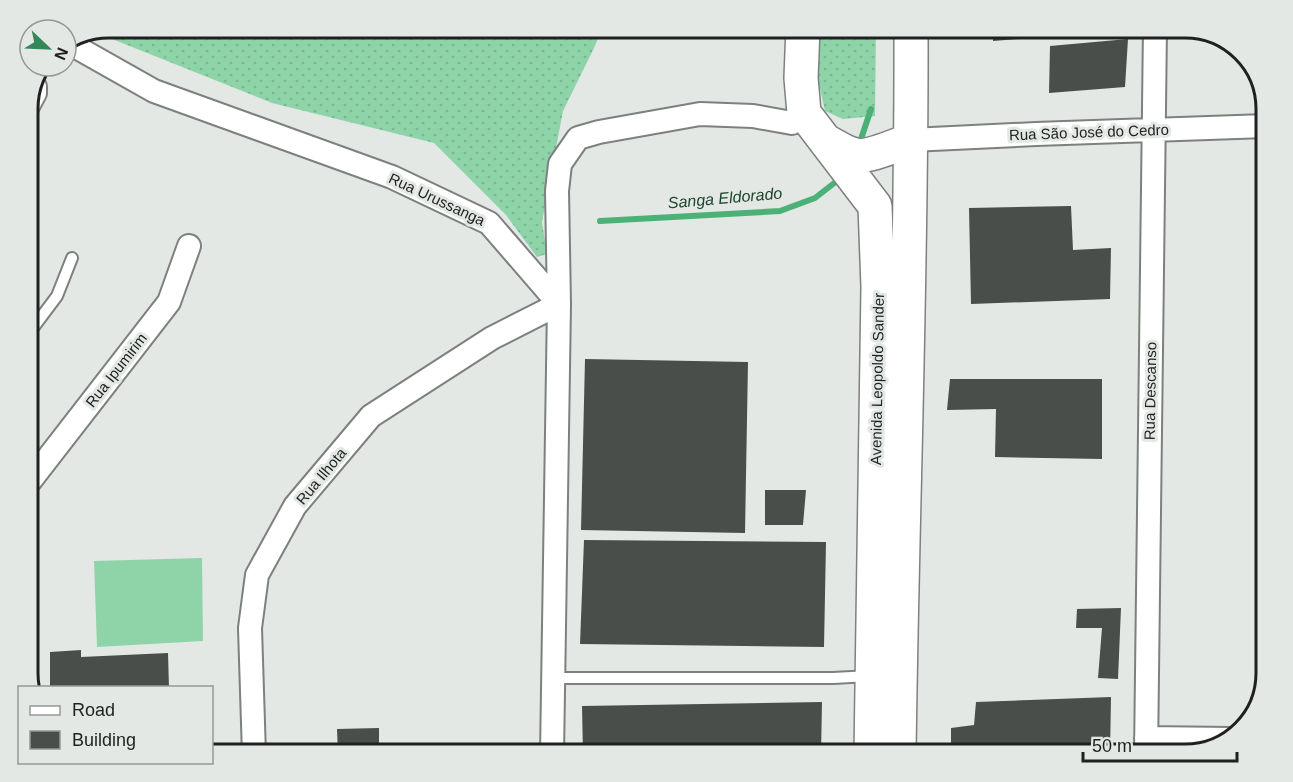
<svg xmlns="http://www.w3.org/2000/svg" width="1293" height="782" viewBox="0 0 1293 782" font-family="Helvetica,sans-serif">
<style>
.grass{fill:url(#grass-dots)}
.pitch{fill:#8ed4a8}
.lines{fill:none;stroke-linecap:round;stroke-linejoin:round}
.stream{stroke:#4cb177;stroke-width:6}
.building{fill:#4a4e4b}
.lane-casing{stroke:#7d817e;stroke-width:14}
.street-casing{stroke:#7d817e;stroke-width:26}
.highway-casing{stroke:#7d817e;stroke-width:36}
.lane{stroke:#fff;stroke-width:10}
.street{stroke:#fff;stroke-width:22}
.highway{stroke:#fff;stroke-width:33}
.labels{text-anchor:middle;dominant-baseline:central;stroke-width:6;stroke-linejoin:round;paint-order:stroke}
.street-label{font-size:15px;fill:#1f201f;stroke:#e3e8e5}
.water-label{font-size:16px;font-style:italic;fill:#1c462e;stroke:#e3e8e5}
.rim{fill:none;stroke:#1f201f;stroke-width:3}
</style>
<defs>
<pattern id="grass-dots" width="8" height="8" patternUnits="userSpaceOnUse" patternTransform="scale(1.5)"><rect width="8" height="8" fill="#8ed4a8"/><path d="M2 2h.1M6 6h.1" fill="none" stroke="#7ab690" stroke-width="1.8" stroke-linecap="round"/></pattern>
</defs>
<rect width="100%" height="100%" fill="#e3e8e5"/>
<path class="grass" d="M108,27H603L594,48L563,111L542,222L547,254L537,257L506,215L434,143L272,103L112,39L97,32Z
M819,27H876L875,116L843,119L825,111L819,84Z"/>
<path class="pitch" d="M202,558L203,641L97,647L94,561Z"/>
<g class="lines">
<path class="stream" d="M859,145L871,109
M600,221L780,211L815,198L842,177"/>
</g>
<path class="building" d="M993,27H1123V31L993,41Z
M1128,39L1125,87L1049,93L1050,46Z
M1071,206L1073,250L1111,248L1110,299L971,304L969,208Z
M585,359L748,362L745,533L581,530Z
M950,379H1102V459L995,457L996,409L947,410Z
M765,490H806L803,525H765Z
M584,540L826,542L824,647L580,644Z
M1121,608L1118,679L1098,678L1102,628H1076L1077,609Z
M81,650V657L168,653L169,688H50V652Z
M1111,697L1110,755H951V728L974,725L976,702Z
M822,702L821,755H583L582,706Z
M379,728V755H338L337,729Z"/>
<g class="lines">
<defs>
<path id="lane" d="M27,336L57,296L72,258
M554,678H833L870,676"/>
<path id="street" d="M69,43L154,91L392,177L489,223L559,304
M27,108L35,93V87
M911,140L1036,134L1266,126
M27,485L169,302L189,246
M1146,738L1231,739
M254,755L250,628L257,575L295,506L371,416L492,338L559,304
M552,755L559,304L557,191L560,164L578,138L599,132L700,114L753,116L792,123L804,113
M1146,755L1155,27"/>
<path id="highway" d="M803,27L801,78L804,113L875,206L878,287L871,755
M826,141C836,146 845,153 856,155C869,158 898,144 911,140
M899,755C902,512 912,270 911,27"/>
</defs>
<use href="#lane" class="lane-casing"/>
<use href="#street" class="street-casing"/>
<use href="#highway" class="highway-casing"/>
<use href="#lane" class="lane"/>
<use href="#street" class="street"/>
<use href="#highway" class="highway"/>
</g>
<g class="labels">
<g class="street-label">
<text transform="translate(1089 132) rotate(-2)">Rua São José do Cedro</text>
<text transform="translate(437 199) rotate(25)">Rua Urussanga</text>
<text transform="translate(116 370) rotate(-52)">Rua Ipumirim</text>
<text transform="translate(877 379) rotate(-89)">Avenida Leopoldo Sander</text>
<text transform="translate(1150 391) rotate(-89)">Rua Descanso</text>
<text transform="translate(321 476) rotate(-50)">Rua Ilhota</text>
</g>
<g class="water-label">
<text transform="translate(725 198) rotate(-5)">Sanga Eldorado</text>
</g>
</g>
<path d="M0 0H1293V782H0ZM109 38H1185A71 71 0 0 1 1256 109V673A71 71 0 0 1 1185 744H109A71 71 0 0 1 38 673V109A71 71 0 0 1 109 38Z" fill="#e3e8e5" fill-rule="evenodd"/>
<path class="rim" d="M109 38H1185A71 71 0 0 1 1256 109V673A71 71 0 0 1 1185 744H109A71 71 0 0 1 38 673V109A71 71 0 0 1 109 38Z"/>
<rect x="18" y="686" width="195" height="78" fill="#e3e8e5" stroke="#959896" stroke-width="1.5"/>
<rect x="30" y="706" width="30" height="9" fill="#ffffff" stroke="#959896" stroke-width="1.5"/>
<text x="72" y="716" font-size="18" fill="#1f201f">Road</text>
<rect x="30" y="731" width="30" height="18" fill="#4a4e4b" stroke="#959896" stroke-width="1.5"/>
<text x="72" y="746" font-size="18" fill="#1f201f">Building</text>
<g transform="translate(48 48) rotate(113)"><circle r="28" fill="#e3e8e5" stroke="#959896" stroke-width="1.5"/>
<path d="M0-4.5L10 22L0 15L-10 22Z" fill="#348759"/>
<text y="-9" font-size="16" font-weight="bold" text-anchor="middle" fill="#1f201f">N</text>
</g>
<path d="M1083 752v9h154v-9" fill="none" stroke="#1f201f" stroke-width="3"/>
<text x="1092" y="752" font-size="18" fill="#1f201f" stroke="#e3e8e5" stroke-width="4.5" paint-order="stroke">50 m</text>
</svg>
